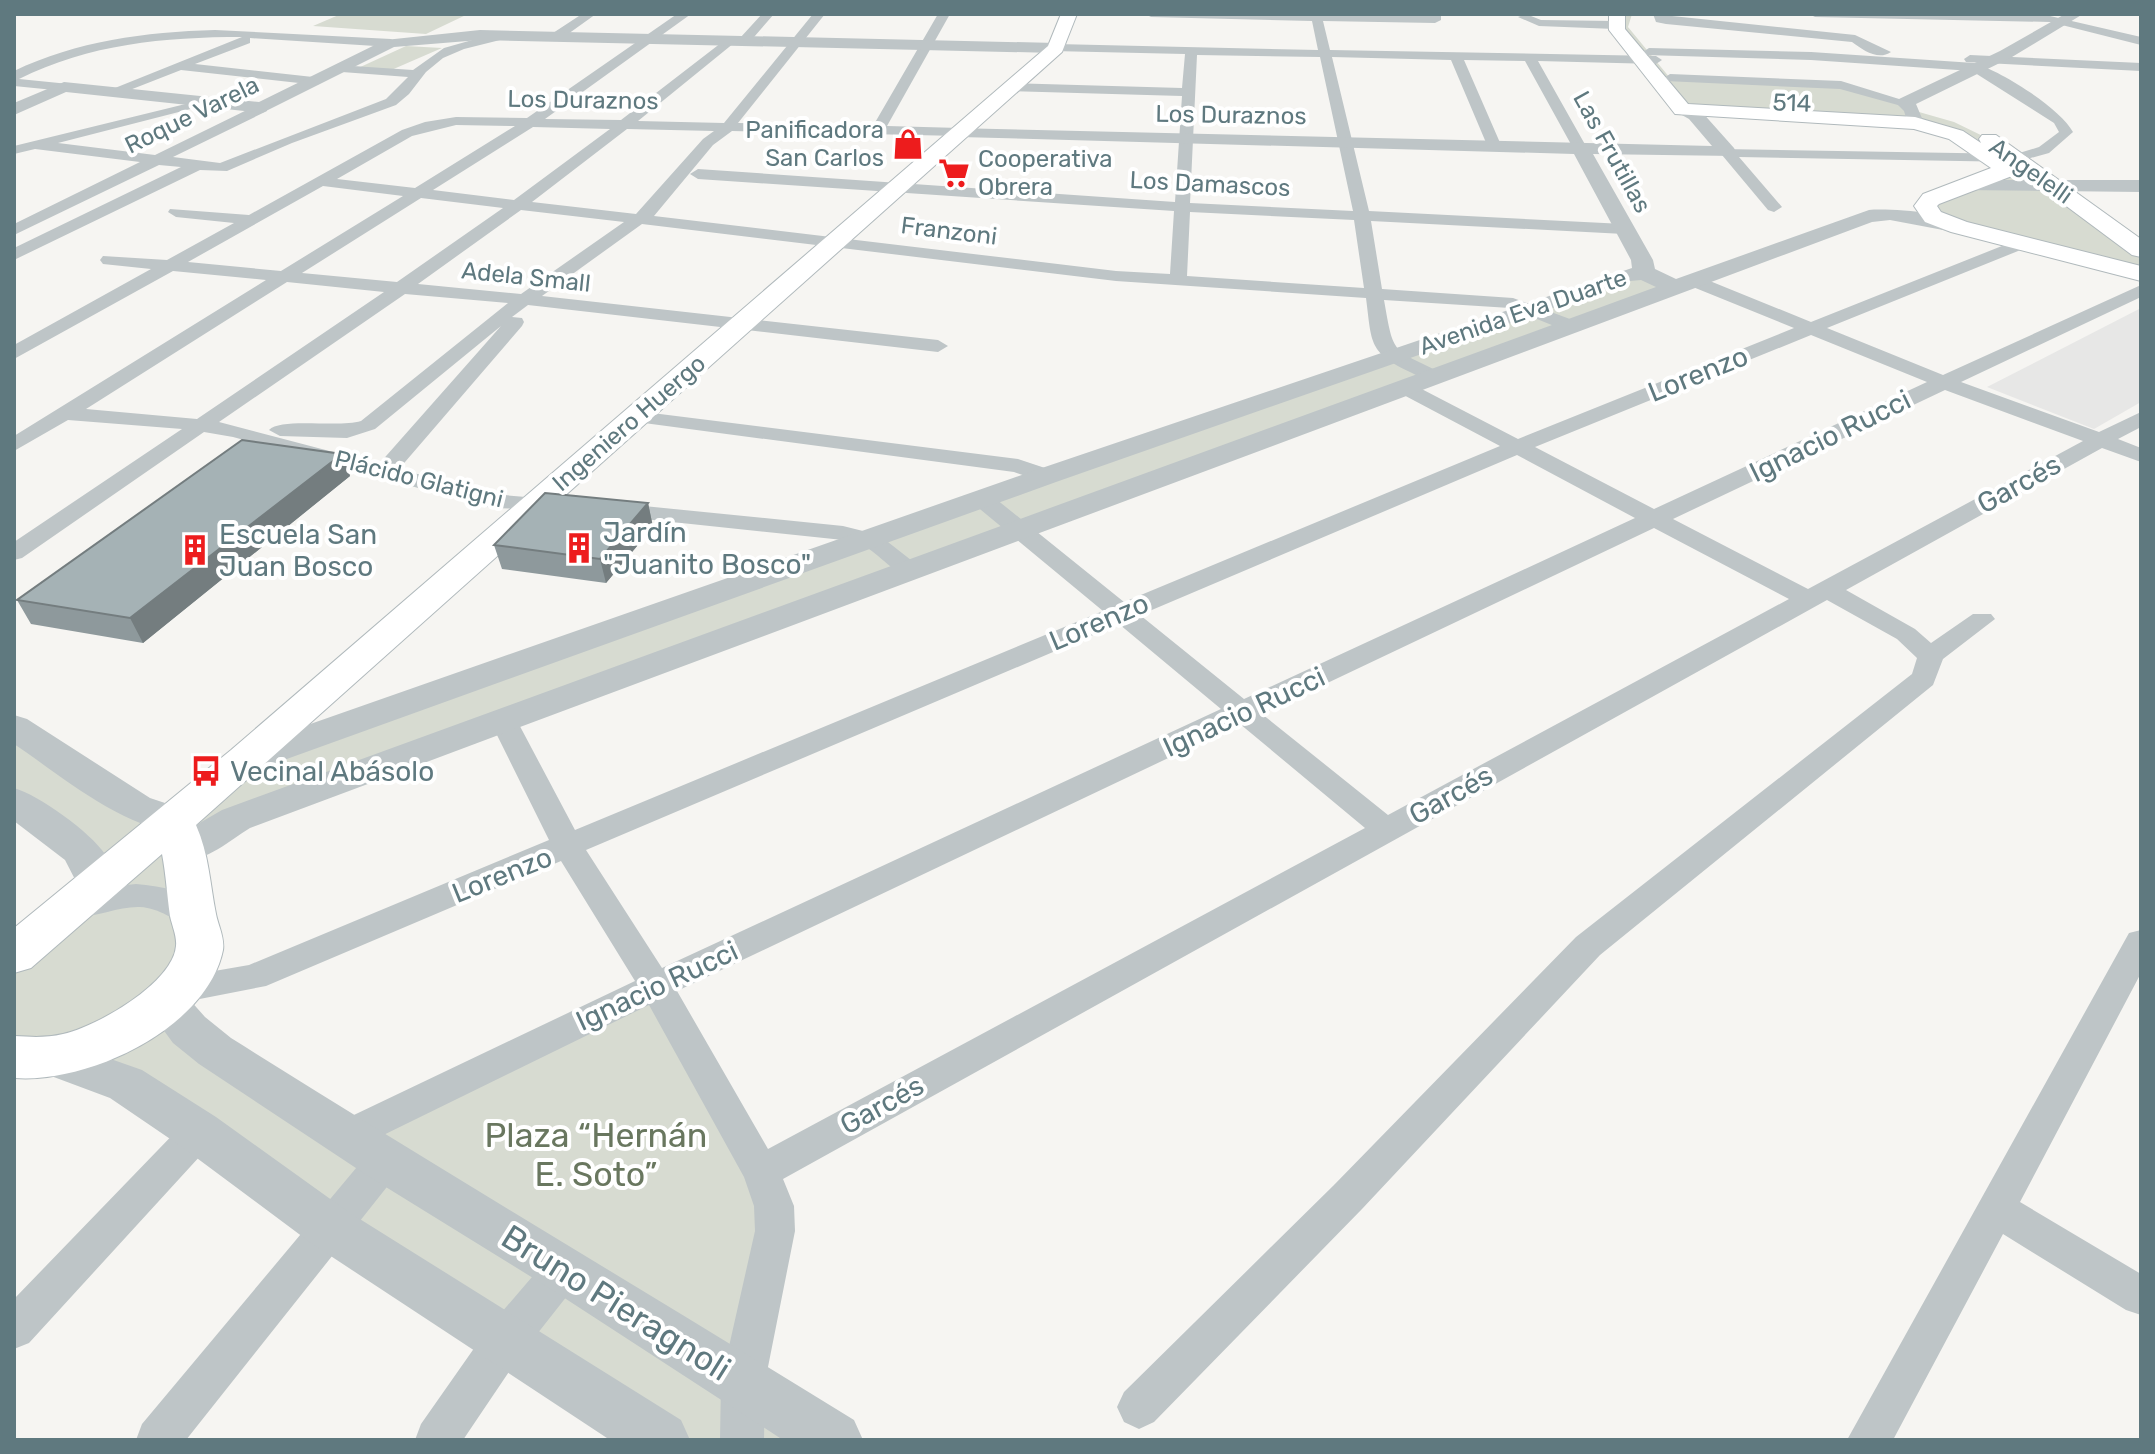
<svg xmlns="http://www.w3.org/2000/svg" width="2155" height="1454" viewBox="0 0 2155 1454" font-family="Rubik,sans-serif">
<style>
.built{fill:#e7e7e6}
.green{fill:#d7dbd1}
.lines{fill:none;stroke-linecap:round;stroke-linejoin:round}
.secondary-casing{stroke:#b0b9bc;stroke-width:2}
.minor{fill:#bec5c7;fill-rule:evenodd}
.tertiary{fill:#bec5c7;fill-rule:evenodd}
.secondary{fill:#fff;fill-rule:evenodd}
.wall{fill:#8e999c}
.shaded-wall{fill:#747d7f}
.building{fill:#a5b2b5;stroke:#747d7f;stroke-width:2}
.labels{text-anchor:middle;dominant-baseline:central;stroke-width:8;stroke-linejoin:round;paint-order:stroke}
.far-street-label{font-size:24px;fill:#5f797f;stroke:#fff}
.far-poi-label{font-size:24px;fill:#5f797f;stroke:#fff;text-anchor:end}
.street-label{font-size:28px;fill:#5f797f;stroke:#fff}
.poi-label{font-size:28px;fill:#5f797f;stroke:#fff;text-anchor:start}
.near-park-label{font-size:34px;fill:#69775f;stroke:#fff}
.near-street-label{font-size:34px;fill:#5f797f;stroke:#fff}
</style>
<rect width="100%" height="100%" fill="#f6f5f2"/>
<path class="built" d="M2141,308V402L2094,429L1987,387Z"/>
<path class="green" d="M341,14H468L426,34L313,26Z
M1617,14H1632L1628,27L1670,78L1832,84L1869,93L1912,110L1954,122L1991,140L2141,250V274L1959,227L1925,206L2003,171L1939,128L1682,110L1615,27Z
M406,46L442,48L389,71L356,69Z
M1627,275L1675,287L186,849L193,915L165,1002L348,1134L656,986L761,1172L743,1382L834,1440H661L126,1084L14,1065V955L96,883L14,801V727L172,819L246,760Z"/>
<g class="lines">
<defs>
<path id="secondary" d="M1061,14H1077L1062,52L196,825C209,854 210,884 216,914C218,925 225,938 223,950C207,1029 87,1084 14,1078V1036C31,1037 46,1038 63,1034C96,1027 173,983 176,946C177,936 172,926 170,916C167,895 166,875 162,854L31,968L14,973V928L231,750L1048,46Z
M1609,14H1625V29L1688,104L1915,117L1963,131L1981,143L1979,139L1982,135H1996L2141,239V257L2132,255L2014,167L2012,176L1939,204L1937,206L1941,212L1967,222L2141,266V281L1951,232L1925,222L1914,206L1923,194L1991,168L1949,139L1914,129L1675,114L1609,30Z"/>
</defs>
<use href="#secondary" class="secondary-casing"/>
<path class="minor" d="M582,14H596L561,39H553V33Z
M677,14H691L545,119L621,120L730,36L734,37V43L638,121L724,123L813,14H825L738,123L873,126L938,14H950L887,126L960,128L967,132L960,136L732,131L713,145L654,216L1116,271L1170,274L1174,211L698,179L690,174L698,169L1175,202L1182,96L1011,91L1004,87L1011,83L1182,88L1185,54L1052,51L1050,48L1056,44L1318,50L1312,21L1151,17L1145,14L1429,16L1441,14V20L1435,23L1323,21L1330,50L1656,56L1662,60L1656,64L1538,61L1587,148L1580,152L1573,148L1525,61L1464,60L1501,145L1494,149L1487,145L1451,60L1332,57L1369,211L1624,224L1632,229L1624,234L1371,221L1382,289L1513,298L1578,322L1580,326L1578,330H1564L1510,308L1384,300C1394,356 1391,348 1442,373L1445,377L1442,381C1430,384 1422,378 1412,373C1368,352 1372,344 1366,298L1116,281L642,224L542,296L938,340L948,346L938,352L528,305L512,317L522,318L524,322L522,326L399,469L492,494L561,500L564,505L561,510L491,508L233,437L204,432L22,558L14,560V542L182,429L68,420L14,451V436L266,280L173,271L14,359V345L151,269L103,264L100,260L103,256L167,260L234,223L176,217L168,212L170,209L249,215L402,130L425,122L456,117L527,118ZM1197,55L1320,57L1353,211L1190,203ZM456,125L515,126L415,188L337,179L412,136ZM533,127L610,129L514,200L433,190ZM627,129L714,131L703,139L636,214L532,202ZM323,186L403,196L281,271L188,262ZM421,198L503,208L397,282L302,273ZM521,210L624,222L521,294L418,284ZM1190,212L1354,220L1364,288L1187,276ZM287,282L384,292L197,419L86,409ZM405,294L508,303L361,421C338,428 281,417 269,430L280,436L347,438L375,429L501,326L379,464L219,422Z
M762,14H774L748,44H740V38Z
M1526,14L1541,20L1615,21L1621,25L1615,29L1539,26L1518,17Z
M1653,14L1855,35L1891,52C1878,61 1863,50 1852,42L1666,24L1656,22Z
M1809,14L2050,16L2141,37V45L2050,22L1815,17Z
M215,30L391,39L397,43L391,47L250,38V43L195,64L322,78L324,81L317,85L181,70L117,95L105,92L242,37C164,37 89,44 19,79L69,84L71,87L64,91L14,86V71C77,41 145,32 215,30Z
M504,31L508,32V38L464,49L443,58L426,72L409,94L396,105L292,143L227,171L200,170L14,260V248L181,167L159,165L14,235V224L140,162L35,149L14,154V146L206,99V105L58,143L155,155L257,105H267V111L173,157L220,163L386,99L408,77L342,72L336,68L338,65L413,70L444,48Z
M1649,48L1811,52L1974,63C2001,71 2060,108 2073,132L2049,153L2016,162L1739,157L1782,207L1774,212L1768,210L1722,155V149L2016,154L2039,147L2059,132L2054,123L1972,71L1811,60L1645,55L1643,52Z
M1970,55L2141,63V71L1966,62L1964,59Z
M1670,74L1841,81L1912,103L1905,107L1840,89L1665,81L1664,78Z
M2022,238L2030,243L2028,247L1827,328L1943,375L2141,285V297L1961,382L2099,432L2141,412V427L2118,439L2141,448V462L2102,448L1846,590L1915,629L1931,643L1973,614H1991L1995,619L1943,659L1933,685L1600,955L1362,1209L1154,1422L1139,1429L1124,1422L1117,1407L1124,1392L1334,1185L1576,937L1912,674L1917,658L1897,639L1827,600L783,1179L794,1206L795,1231L765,1382L764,1440H720L721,1382L755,1231L754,1206L744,1177L649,1005L361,1146L348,1151L335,1146L329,1135L335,1124L635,981L561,861L266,986L174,1004L162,1000L157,991L162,982L174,978L249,965L549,840L490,721L494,715L504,712L514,715L575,830L1103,611L975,505L972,500L975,495H991L1124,602L1500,446L1398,392L1395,388L1398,384H1412L1518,439L1794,328L1688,285L1685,281L1688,277H1700L1811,322ZM1811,335L1927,382L1654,509L1535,447ZM1945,390L2083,441L1808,589L1673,519ZM1517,455L1635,518L1244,699L1140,615ZM1654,528L1789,599L1388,815L1262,714ZM1119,624L1221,709L662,968L586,850ZM1240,724L1365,828L768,1149L677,991Z
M636,411L1018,459L1054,471L1057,476L1046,483L1014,472L629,421L626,417Z
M614,503L843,526L879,535L925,571L922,576C897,582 882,554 862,545C856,542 849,542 843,540L606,515L603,510L606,505Z
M136,884C161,886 197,892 209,915L204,924L193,927C174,921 160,908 140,907C115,906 88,922 65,915L60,907L65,899L108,887Z
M2141,930V973L2020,1202L2141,1274V1315L2126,1310L2003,1234L1893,1440H1847L2129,933Z
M199,1116L212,1121L218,1132L212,1143L29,1343L14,1349V1299L186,1121Z
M385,1144L398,1149L404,1161L398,1173L186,1440H136L142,1424L372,1149Z
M564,1250L578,1256L584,1269L578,1282L519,1357L463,1440H415L421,1424L489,1327L550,1256Z"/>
<path class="tertiary" d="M2065,14H2083L2012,57L1916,104L1924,123L1921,127H1909L1904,111L1896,103L1899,99L2000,51Z
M480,30L1056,43L1064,48L1056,53L480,40L394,47L262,113L66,92L14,115V103L64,82L259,102L385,40Z
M1682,105L1701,111L1734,148L1736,152L1734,156L1593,154L1653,260L1655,269L1676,279L1869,210C1889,208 1957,213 1970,227L1959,233L1890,220L1872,222L250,828C226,843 200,867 172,859L166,849L172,839L222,810L1656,287L1641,280L1630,281L1056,482L259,769L246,772L233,769L228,760L233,751L1036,470L1632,268L1631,260L1574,154L960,137L951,132L954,128L1712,146L1689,119L1673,110L1676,106Z
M1969,180H2141V192L1962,190L1959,186L1962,182Z
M14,715L27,719L150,798L186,810L191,819L186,828C138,842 54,770 14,744Z
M14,788C39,795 90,832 105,854C111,863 113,873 116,883L110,893L96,898L82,893L65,860L14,821Z
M165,985L181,990L205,1017L231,1038C437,1168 647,1292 854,1420L863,1440H783L546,1286L368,1176L199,1064L173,1043L143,1002L149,990Z
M51,1038L142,1070L216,1117L347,1211L681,1420L690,1440H610L311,1243L182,1147L110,1098L35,1070L28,1057L35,1044Z"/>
<use href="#secondary" class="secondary"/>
</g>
<path class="wall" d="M342,454L350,476L143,643L31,624L17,600Z
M648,503L653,527L606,583L502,569L494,545Z"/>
<path class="shaded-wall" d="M342,454L350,476L143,643L130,618Z
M648,503L653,527L606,583L600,559Z"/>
<path class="building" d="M242,440L342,454L130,618L17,600Z
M545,493L648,503L600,559L494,545Z"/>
<defs>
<symbol id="shop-bare" viewBox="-9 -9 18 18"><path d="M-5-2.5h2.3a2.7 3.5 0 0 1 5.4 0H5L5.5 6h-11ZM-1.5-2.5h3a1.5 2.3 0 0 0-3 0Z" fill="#ed1c1d" stroke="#fff" stroke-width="2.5" paint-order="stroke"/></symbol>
<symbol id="supermarket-bare" viewBox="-9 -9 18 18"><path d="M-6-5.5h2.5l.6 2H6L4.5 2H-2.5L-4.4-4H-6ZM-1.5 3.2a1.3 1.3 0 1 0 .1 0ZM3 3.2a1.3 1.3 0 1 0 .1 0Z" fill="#ed1c1d" stroke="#fff" stroke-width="2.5" paint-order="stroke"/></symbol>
<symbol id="building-bare" viewBox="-9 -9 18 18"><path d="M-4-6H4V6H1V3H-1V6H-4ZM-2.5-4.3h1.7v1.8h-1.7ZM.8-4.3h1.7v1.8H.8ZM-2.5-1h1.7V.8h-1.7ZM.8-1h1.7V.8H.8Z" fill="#ed1c1d" stroke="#fff" stroke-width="2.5" paint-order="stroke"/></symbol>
<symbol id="bus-bare" viewBox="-9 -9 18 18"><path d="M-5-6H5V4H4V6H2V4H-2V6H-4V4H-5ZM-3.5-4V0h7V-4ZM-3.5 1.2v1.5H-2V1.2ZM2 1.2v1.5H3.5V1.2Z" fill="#ed1c1d" stroke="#fff" stroke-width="2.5" paint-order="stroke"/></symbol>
</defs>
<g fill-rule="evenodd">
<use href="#shop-bare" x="886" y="122" width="44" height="44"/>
<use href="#supermarket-bare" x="932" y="151" width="44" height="44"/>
<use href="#building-bare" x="557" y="526" width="44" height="44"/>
<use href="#building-bare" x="173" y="528" width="44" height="44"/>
<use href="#bus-bare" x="184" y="749" width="44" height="44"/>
</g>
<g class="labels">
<g class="far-street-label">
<text transform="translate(583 100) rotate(1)">Los Duraznos</text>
<text transform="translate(1792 103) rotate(2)">514</text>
<text transform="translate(192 115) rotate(-26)">Roque Varela</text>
<text transform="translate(1231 115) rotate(1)">Los Duraznos</text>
<text transform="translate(1612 152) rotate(61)">Las Frutillas</text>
<text transform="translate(2031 171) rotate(35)">Angelelli</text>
<text transform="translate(1210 184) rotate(3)">Los Damascos</text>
<text transform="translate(949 231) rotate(7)">Franzoni</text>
<text transform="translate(526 277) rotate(6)">Adela Small</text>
<text transform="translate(1523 312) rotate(-19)">Avenida Eva Duarte</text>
<text transform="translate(629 423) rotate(-41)">Ingeniero Huergo</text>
<text transform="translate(419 479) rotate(14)">Plácido Glatigni</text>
</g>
<g class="far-poi-label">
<text x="884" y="130">Panificadora<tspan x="884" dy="28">San Carlos</tspan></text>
<text x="978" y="159" text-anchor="start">Cooperativa<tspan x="978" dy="28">Obrera</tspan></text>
</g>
<g class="street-label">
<text transform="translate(1698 374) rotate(-22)">Lorenzo</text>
<text transform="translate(1830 436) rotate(-26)">Ignacio Rucci</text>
<text transform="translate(2019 484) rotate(-29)">Garcés</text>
<text transform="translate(1099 622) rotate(-23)">Lorenzo</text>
<text transform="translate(1244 712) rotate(-25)">Ignacio Rucci</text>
<text transform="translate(1451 795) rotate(-29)">Garcés</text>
<text transform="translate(502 875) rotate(-22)">Lorenzo</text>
<text transform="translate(657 986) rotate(-25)">Ignacio Rucci</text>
<text transform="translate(882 1105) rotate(-29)">Garcés</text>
</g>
<g class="poi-label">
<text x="603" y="532">Jardín<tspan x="603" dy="32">"Juanito Bosco"</tspan></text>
<text x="219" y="534">Escuela San<tspan x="219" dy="32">Juan Bosco</tspan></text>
<text x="230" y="771">Vecinal Abásolo</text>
</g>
<g class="near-park-label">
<text x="596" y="1135">Plaza “Hernán<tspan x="596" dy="39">E. Soto”</tspan></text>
</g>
<g class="near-street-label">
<text transform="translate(616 1303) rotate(32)">Bruno Pieragnoli</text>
</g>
</g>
<rect width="2155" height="1454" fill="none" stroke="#5f797f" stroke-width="32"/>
</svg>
